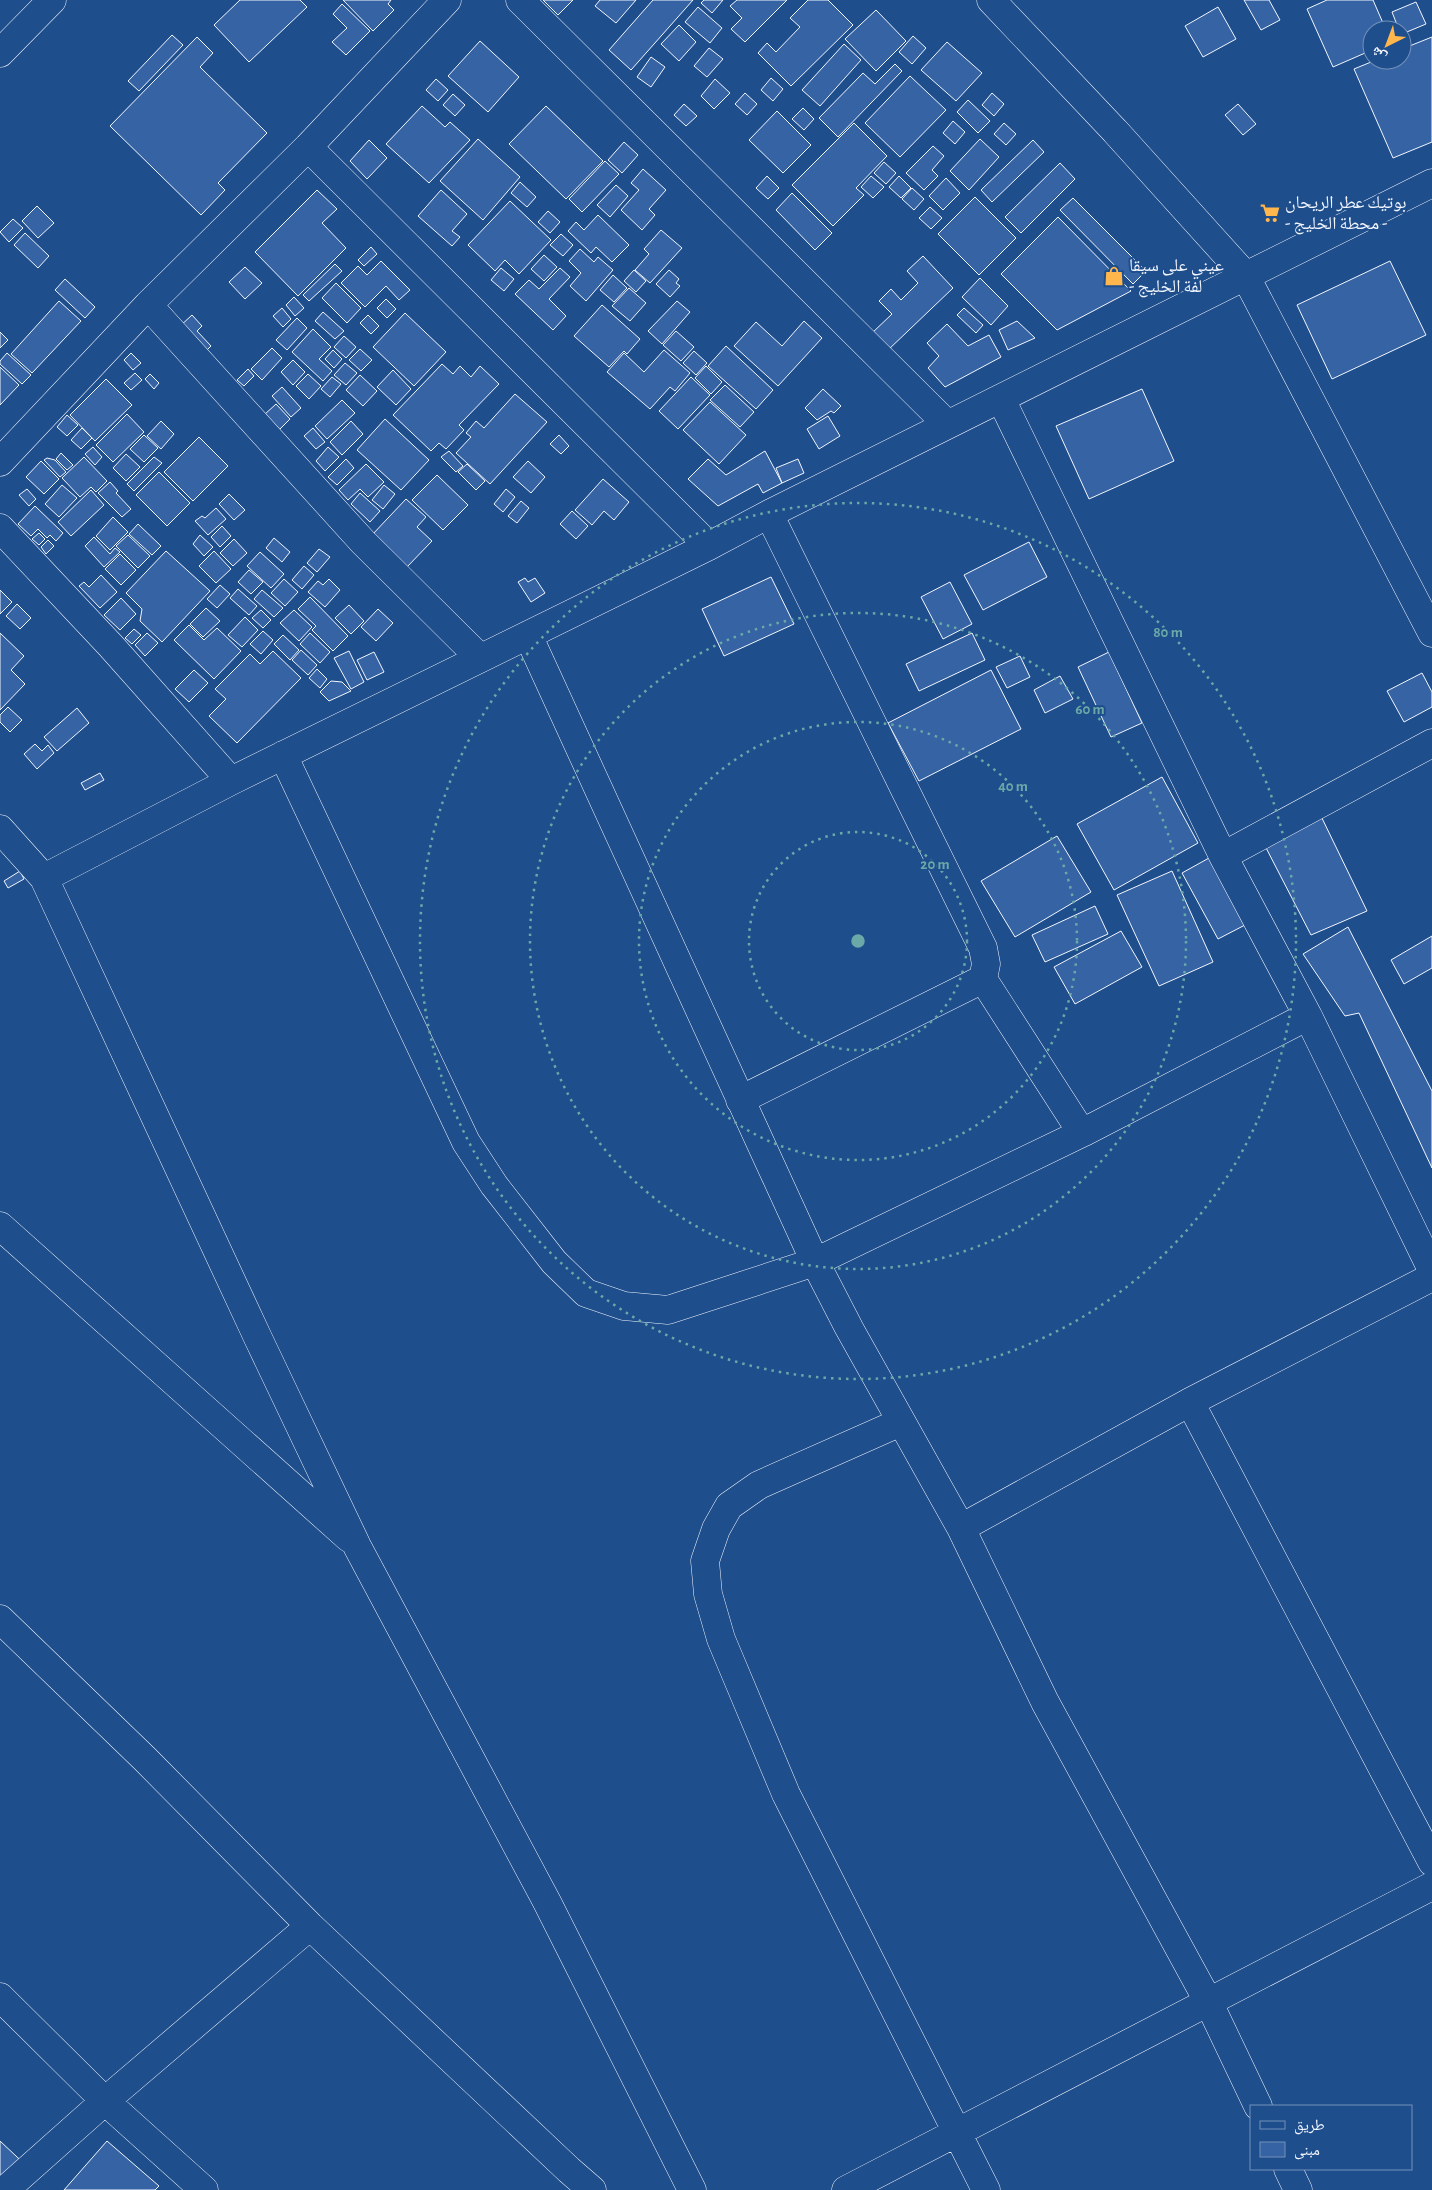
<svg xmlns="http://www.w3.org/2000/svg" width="1432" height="2190" viewBox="0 0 1432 2190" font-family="'Alegreya Sans','Noto Naskh Arabic',sans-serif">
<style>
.building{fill:#3563a3;stroke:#f2f6ff}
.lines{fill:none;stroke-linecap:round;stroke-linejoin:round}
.minor-casing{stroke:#f2f6ff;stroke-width:29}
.highway-casing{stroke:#f2f6ff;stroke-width:29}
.minor{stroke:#1f4e8c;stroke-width:28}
.highway{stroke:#1f4e8c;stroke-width:28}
.ring{fill:none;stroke:#6aa9a8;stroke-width:2.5;stroke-dasharray:2.5 5}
.labels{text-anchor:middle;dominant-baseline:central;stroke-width:4;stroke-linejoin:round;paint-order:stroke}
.poi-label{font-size:18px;fill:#f2f6ff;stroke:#1f4e8c;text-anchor:start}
.centre{fill:#6aa9a8;stroke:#1f4e8c;stroke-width:2.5}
.ring-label{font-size:15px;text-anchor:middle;font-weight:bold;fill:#6aa9a8;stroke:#1f4e8c;stroke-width:4;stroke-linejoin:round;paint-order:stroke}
</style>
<rect width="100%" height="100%" fill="#1f4e8c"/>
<path class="building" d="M240,0H300L307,7L249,62L214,25Z
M343,0H391L388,4L394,10L373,31Z
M543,0H573L558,15Z
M600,0H636L616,23L595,6Z
M653,0H693L631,70L609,50Z
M704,0H723L712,13L701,3Z
M737,0H787L745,42L731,29L742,18L730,6Z
M808,0H828L853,25L791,86L758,53L767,43L776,52L800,27L790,18Z
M1244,0H1269L1280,20L1261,30Z
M1327,0H1373L1386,30H1372V50L1333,67L1307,9Z
M1416,2L1426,24L1402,34V30H1399L1392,12Z
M342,4L370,31L346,55L332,42L347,28L333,14Z
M698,7L722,28L710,43L685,22Z
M1218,7L1236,39L1203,57L1185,26Z
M876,10L906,41L876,71L845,39Z
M679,25L696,42L679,61L661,44Z
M172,35L183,45L139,91L128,81Z
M913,36L926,48L912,64L899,52Z
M197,37L213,53L200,67L267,133L218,183L225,190L201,215L110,126Z
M1432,37V142L1393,158L1354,69L1376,60H1402V49Z
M480,41L519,77L488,112L448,76Z
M947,42L982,73L956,101L921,70Z
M844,44L861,60L820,106L802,90Z
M709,48L723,59L707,77L694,66Z
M651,57L665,67L651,87L637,77Z
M895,64L902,71L838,137L819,118L863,73L875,84Z
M910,76L946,110L900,157L865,123Z
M771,78L783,89L773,101L761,90Z
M436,79L448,90L438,101L426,90Z
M715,79L730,93L714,109L701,96Z
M745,93L757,104L747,115L735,104Z
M992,93L1004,104L994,116L982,105Z
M453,94L465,105L455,116L443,105Z
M968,100L990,121L978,133L957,112Z
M684,104L697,116L686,126L674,115Z
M1238,104L1256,124L1243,135L1225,115Z
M422,106L445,127L450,122L470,140L429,183L386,144Z
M546,106L603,161L566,199L509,144Z
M803,108L814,119L804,130L792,119Z
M777,111L811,145L783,173L749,140Z
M953,121L965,132L955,144L943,133Z
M854,123L887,156L856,188L864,195L833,226L792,185Z
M1004,123L1016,134L1006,145L994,134Z
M478,139L520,177L483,220L440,181Z
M980,139L999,157L969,190L950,171Z
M369,140L387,158L367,179L350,161Z
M1033,140L1044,152L992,202L981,190Z
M624,142L638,155L622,173L608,160Z
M933,146L944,156L932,170L938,176L924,190L906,173Z
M605,161L619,174L582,212L569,199Z
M884,162L896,173L886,184L874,173Z
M1060,163L1075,179L1021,233L1005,217Z
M643,169L666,190L649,209L655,215L642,230L621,210L639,190L631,183Z
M767,176L779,188L768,199L756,188Z
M871,176L884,187L873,198L861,187Z
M899,176L911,188L901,198L889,187Z
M946,178L960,193L943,210L929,196Z
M520,182L536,197L527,207L511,193Z
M616,185L628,196L610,217L597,205Z
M912,188L924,199L914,210L902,199Z
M317,190L337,209L322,223L346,248L298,296L255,252Z
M441,190L467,214L452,231L460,237L452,246L418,216Z
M792,193L832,233L815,250L776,210Z
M975,197L1016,238L979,275L938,234Z
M1073,198L1146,271L1133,284L1060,210Z
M510,201L551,240L519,274L505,260L495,271L468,245Z
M37,206L54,223L38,238L22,221Z
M930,207L942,218L931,229L919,218Z
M548,211L560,222L550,233L538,222Z
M598,215L629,245L612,262L596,247L591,253L568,231L576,222L584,230Z
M1058,217L1131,291L1057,330L1001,274Z
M13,219L23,228L9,242L0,232Z
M661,230L682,248L650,283L635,270L649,254L644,249Z
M25,233L49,256L38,268L14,245Z
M561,234L573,245L563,256L550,245Z
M371,247L377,254L364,266L358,260Z
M580,249L594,262L598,257L613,270L586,301L570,286L581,273L569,261Z
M544,255L557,267L544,281L531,269Z
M923,256L953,288L887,351L871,334L892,314L879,301L891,289L901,300L918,283L907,271Z
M381,261L410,290L399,300L386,286L365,307L341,283L358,266L367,275Z
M1390,261L1426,335L1332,379L1297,305Z
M335,264L342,271L309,301L303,295Z
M245,267L262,283L245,299L229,282Z
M501,268L514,279L504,291L491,280Z
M560,268L570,277L549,299L566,316L553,330L515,294L529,280L539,289Z
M634,270L646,281L636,292L624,281Z
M669,270L679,279L676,283L680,286L670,297L656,284Z
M613,275L627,288L614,302L600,290Z
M980,278L1008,306L991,325L962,297Z
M65,279L95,307L85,318L55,290Z
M336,283L361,308L347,323L322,298Z
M629,288L646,303L630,321L612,306Z
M294,297L304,308L295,316L286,305Z
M386,299L396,309L387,318L377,308Z
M59,301L81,321L32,373L11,354Z
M677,301L690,312L662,344L648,331Z
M602,305L640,339L627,354L624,351L609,367L574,336Z
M282,308L291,319L283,327L273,316Z
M964,308L983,325L976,333L957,315Z
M323,312L344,331L335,339L315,321Z
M405,313L446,352L414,386L373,347Z
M192,315L202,326L197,331L211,346L203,354L179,327Z
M368,315L379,326L371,334L360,323Z
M297,318L307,328L287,350L276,340Z
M804,321L822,338L778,386L734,346L756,322L782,346Z
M1017,321L1035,338L1008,350L999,330Z
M947,324L968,346L989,335L1001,357L945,387L928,368L939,356L927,343Z
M313,329L331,347L319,359L332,371L323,381L292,352Z
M676,331L694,347L681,361L663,345Z
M0,332L8,340L0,348Z
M344,336L356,347L346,358L334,347Z
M726,346L773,390L756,409L708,366Z
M272,348L282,358L262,380L251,369Z
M360,349L372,360L361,371L349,360Z
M333,350L342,359L334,368L325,359Z
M664,350L690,373L675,391L670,387L650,409L607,372L624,353L644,372Z
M694,351L707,363L696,375L683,363Z
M7,353L31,375L22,384L0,364V361Z
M131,353L141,363L133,370L124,360Z
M293,360L305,372L293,385L281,372Z
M345,363L357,373L346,385L334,375Z
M442,364L453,374L460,366L471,377L480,366L499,384L459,425L464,430L446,449L439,443L431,451L393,415Z
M706,366L722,382L711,394L695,378Z
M0,367L19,385L0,405Z
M248,369L254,376L244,386L237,380Z
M393,370L411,389L396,405L377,387Z
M135,373L142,380L131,390L124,383Z
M150,374L159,383L154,389L145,379Z
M308,374L321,386L309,399L296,386Z
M360,375L377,391L363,406L346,390Z
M332,377L341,384L330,397L321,389Z
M691,377L710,395L678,429L659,411Z
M106,379L132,405L95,441L70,415Z
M725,385L754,412L740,427L710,400Z
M282,387L301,408L291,417L272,396Z
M823,389L841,406L834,413L831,411L817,420L805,408Z
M1142,389L1174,461L1089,499L1056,426Z
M515,394L547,422L490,484L456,453L471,437L466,433L476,421L484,428Z
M342,400L355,413L327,439L315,426Z
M710,402L746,435L719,464L683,430Z
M276,404L290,419L278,431L264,415Z
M127,414L144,432L113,462L96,445Z
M67,415L78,425L67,436L57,427Z
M828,416L840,436L819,449L807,429Z
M385,419L429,460L401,490L357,450Z
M161,421L174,434L161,449L147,436Z
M351,421L363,434L342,455L330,442Z
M82,428L92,438L81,449L71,440Z
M313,428L325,442L316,449L304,436Z
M144,435L158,448L144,462L130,449Z
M559,435L569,446L561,454L550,444Z
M199,437L228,466L193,501L164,472Z
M93,447L102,457L95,465L85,454Z
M328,447L339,457L325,471L316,461Z
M449,451L463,466L456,472L441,457Z
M765,451L782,483L763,493L758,484L718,506L688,479L708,459L726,475Z
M61,453L73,465L67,470L56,459Z
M126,454L140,467L126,481L113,468Z
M84,457L107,481L96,492L91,487L80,497L62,478Z
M154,457L162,463L134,491L127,484Z
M47,458L55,460L66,472L60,477L44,460Z
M346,459L354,468L337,485L328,477Z
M798,459L804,473L782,483L776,468Z
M41,461L59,479L44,494L26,477Z
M528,461L545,477L531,493L513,477Z
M366,464L384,482L368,497L360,489L348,500L339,490Z
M467,464L485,481L476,490L458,472Z
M159,472L190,503L167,526L136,495Z
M437,475L468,505L443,530L412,500Z
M603,479L629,502L614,520L604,511L592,525L575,510Z
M110,482L118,491L116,493L131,509L122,517L98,493Z
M62,485L77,498L59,517L45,504Z
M384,485L395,494L383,509L372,500Z
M27,489L36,499L29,506L19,495Z
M506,489L515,497L503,512L494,504Z
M91,490L104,505L71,536L58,522Z
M360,493L380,511L370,522L351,504Z
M229,494L245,510L234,520L219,504Z
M406,499L426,517L417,527L432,541L406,568L371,536Z
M521,501L529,508L517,523L508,516Z
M35,506L63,533L56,541L50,535L47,538L38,529L31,536L18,524Z
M216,508L226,519L208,535L195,521L202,516L205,518Z
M572,511L588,526L576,539L560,524Z
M113,517L128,532L110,550L96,536Z
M138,524L161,546L152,555L129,534Z
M222,526L231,536L220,547L211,537Z
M39,533L45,539L39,545L32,539Z
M128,535L150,556L138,568L116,546Z
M200,535L213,547L204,556L193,544Z
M94,537L110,554L115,548L120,552L104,567L85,546Z
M274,538L290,552L282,562L266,548Z
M234,539L247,553L233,566L220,553Z
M48,540L54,546L46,554L41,547Z
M1029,542L1047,577L983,610L964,575Z
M319,549L330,557L317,572L307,563Z
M166,551L210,591L162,642L140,621L142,609L126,593Z
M214,551L231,569L216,583L199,566Z
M260,552L284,574L271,588L247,566Z
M120,554L136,570L121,585L105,569Z
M304,566L314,575L302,589L292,580Z
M249,570L263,582L251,594L238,582Z
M101,575L117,592L100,608L79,586L84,582L89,587Z
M771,577L794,624L724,656L702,609Z
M525,578L528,582L535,578L545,593L531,602L518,582Z
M284,579L298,592L285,606L271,593Z
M329,579L340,590L325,607L308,592L318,581L323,585Z
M950,582L972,624L943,639L921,597Z
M220,585L230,594L217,608L207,599Z
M238,589L257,606L249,615L230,598Z
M0,590L12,602L0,614Z
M262,590L283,608L274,617L254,599Z
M310,597L348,636L333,651L312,630L316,626L298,609Z
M121,598L136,614L120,630L104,615Z
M17,604L31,618L20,629L6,616Z
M349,605L364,621L351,634L335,618Z
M206,608L220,621L203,637L190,624Z
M378,609L393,623L376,641L361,627Z
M261,610L271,620L263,628L252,618Z
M294,610L312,627L299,641L280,623Z
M245,617L258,630L242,647L228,635Z
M189,625L204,640L217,628L241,651L214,679L174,640Z
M134,629L141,635L132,644L125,638Z
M263,631L273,640L261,654L250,644Z
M0,633L24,656L11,670L25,684L0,710Z
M147,633L158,643L145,656L135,645Z
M310,633L330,652L320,663L300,644Z
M972,633L985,660L919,691L906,664Z
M283,635L299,650L290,660L274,644Z
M301,650L317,665L308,675L292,660Z
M273,651L301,678L237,743L209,716L226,699L215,689L250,654L260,664Z
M349,651L364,682L351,689L334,658Z
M374,652L384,672L367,680L357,660Z
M1109,652L1142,723L1111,737L1078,667Z
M1020,656L1030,677L1007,688L996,667Z
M317,669L327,679L320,688L309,678Z
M194,670L208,683L189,702L175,689Z
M991,670L1021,729L919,781L888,723Z
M1422,673L1432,692V707L1404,722L1387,691Z
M1060,676L1073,699L1045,713L1034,690Z
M331,681L342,682L351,691L329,701L320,692Z
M8,707L22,720L10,732L0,722V715Z
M77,708L89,723L57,751L44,737Z
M35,744L42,751L48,745L54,753L37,769L24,754Z
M100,773L104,780L85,790L81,783Z
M1162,777L1198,843L1114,890L1077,824Z
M1319,812L1367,911L1311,935L1263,842Z
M1057,836L1091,892L1015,937L981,881Z
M1209,858L1245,925L1218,939L1182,873Z
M20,871L24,879L8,888L4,881Z
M1172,871L1213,962L1159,986L1117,895Z
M1095,906L1108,934L1045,962L1032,935Z
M1348,927L1432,1091V1168L1359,1013L1345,1016L1303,954Z
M1121,931L1142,967L1075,1004L1054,967Z
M1432,936V968L1404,984L1391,960Z
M0,2141L32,2171L0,2190Z
M107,2141L159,2186L155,2190H64Z"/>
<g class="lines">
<defs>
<path id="minor" d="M520,0L947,424
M991,0L1115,131L1245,275L1432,633
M308,147L709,546
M148,305L363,542L480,658
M1001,399L1223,856L1308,1016L1432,1270
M0,462L148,305L308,147L447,0
M769,514L983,948L986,964L983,979L1082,1133
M0,528L111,646L231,781
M528,635L815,1262L849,1328L961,1528L1045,1702L1208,2001L1258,2106
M283,755L466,1142L494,1185L554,1262L586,1293L624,1306L668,1310L815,1262L1082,1133L1308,1016
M0,829L44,878L258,1338L357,1546L547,1902L692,2190
M1223,856L1432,743
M44,878L231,781L709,546L769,514L1432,183
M740,1100L983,979
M0,1226L349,1538
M1190,1402L1432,1862
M901,1422L759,1485L729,1506L716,1529L705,1561L708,1594L721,1639L786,1794L986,2190
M961,1528L1190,1402L1432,1277
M0,1619L145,1759L310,1926L569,2170L592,2190
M0,1997L105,2101L204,2190
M1288,2169L1298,2190
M5,2190L105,2101L310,1926
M846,2190L1432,1886"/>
<path id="highway" d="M0,53L52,0"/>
</defs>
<use href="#minor" class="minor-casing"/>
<use href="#highway" class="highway-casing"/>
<use href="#minor" class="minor"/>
<use href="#highway" class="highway"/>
</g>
<g class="ring">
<circle cx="858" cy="941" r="109"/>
<circle cx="858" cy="941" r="219"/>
<circle cx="858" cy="941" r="328"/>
<circle cx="858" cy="941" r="438"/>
</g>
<defs>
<symbol id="supermarket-bare" viewBox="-9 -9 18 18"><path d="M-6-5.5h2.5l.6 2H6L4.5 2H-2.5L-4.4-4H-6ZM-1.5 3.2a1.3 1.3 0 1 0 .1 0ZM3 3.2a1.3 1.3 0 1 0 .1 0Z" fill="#ffb74d" stroke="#1f4e8c" stroke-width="2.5" paint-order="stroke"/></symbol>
<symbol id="shop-bare" viewBox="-9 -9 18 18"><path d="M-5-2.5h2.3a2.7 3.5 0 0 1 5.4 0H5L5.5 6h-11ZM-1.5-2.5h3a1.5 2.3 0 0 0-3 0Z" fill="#ffb74d" stroke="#1f4e8c" stroke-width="2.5" paint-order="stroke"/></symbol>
</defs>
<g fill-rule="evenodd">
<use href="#supermarket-bare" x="1256" y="199" width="28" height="28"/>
<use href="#shop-bare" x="1100" y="262" width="28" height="28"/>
</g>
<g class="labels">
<g class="poi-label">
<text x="1285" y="203">بوتيك عطر الريحان<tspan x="1285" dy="21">- محطة الخليج -</tspan></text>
<text x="1129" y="266">عيني على سيقا<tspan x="1129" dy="21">- لفة الخليج</tspan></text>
</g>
</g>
<circle cx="858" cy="941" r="8" class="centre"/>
<g class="ring-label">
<text x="1168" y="637">80 m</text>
<text x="1090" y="714">60 m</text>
<text x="1013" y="791">40 m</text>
<text x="935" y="869">20 m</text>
</g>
<rect x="1250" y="2105" width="162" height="65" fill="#1f4e8c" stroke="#7391ba"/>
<rect x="1260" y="2121" width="25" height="8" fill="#1f4e8c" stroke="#7391ba"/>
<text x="1294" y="2130" font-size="15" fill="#f2f6ff">طريق</text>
<rect x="1260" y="2142" width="25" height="15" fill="#3563a3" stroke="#7391ba"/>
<text x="1294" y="2155" font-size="15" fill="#f2f6ff">مبنى</text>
<g transform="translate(1387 45) rotate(222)"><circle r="24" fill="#1f4e8c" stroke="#7391ba"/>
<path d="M0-4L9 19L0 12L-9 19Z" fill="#ffb74d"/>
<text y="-8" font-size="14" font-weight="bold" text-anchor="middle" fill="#f2f6ff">ش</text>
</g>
</svg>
